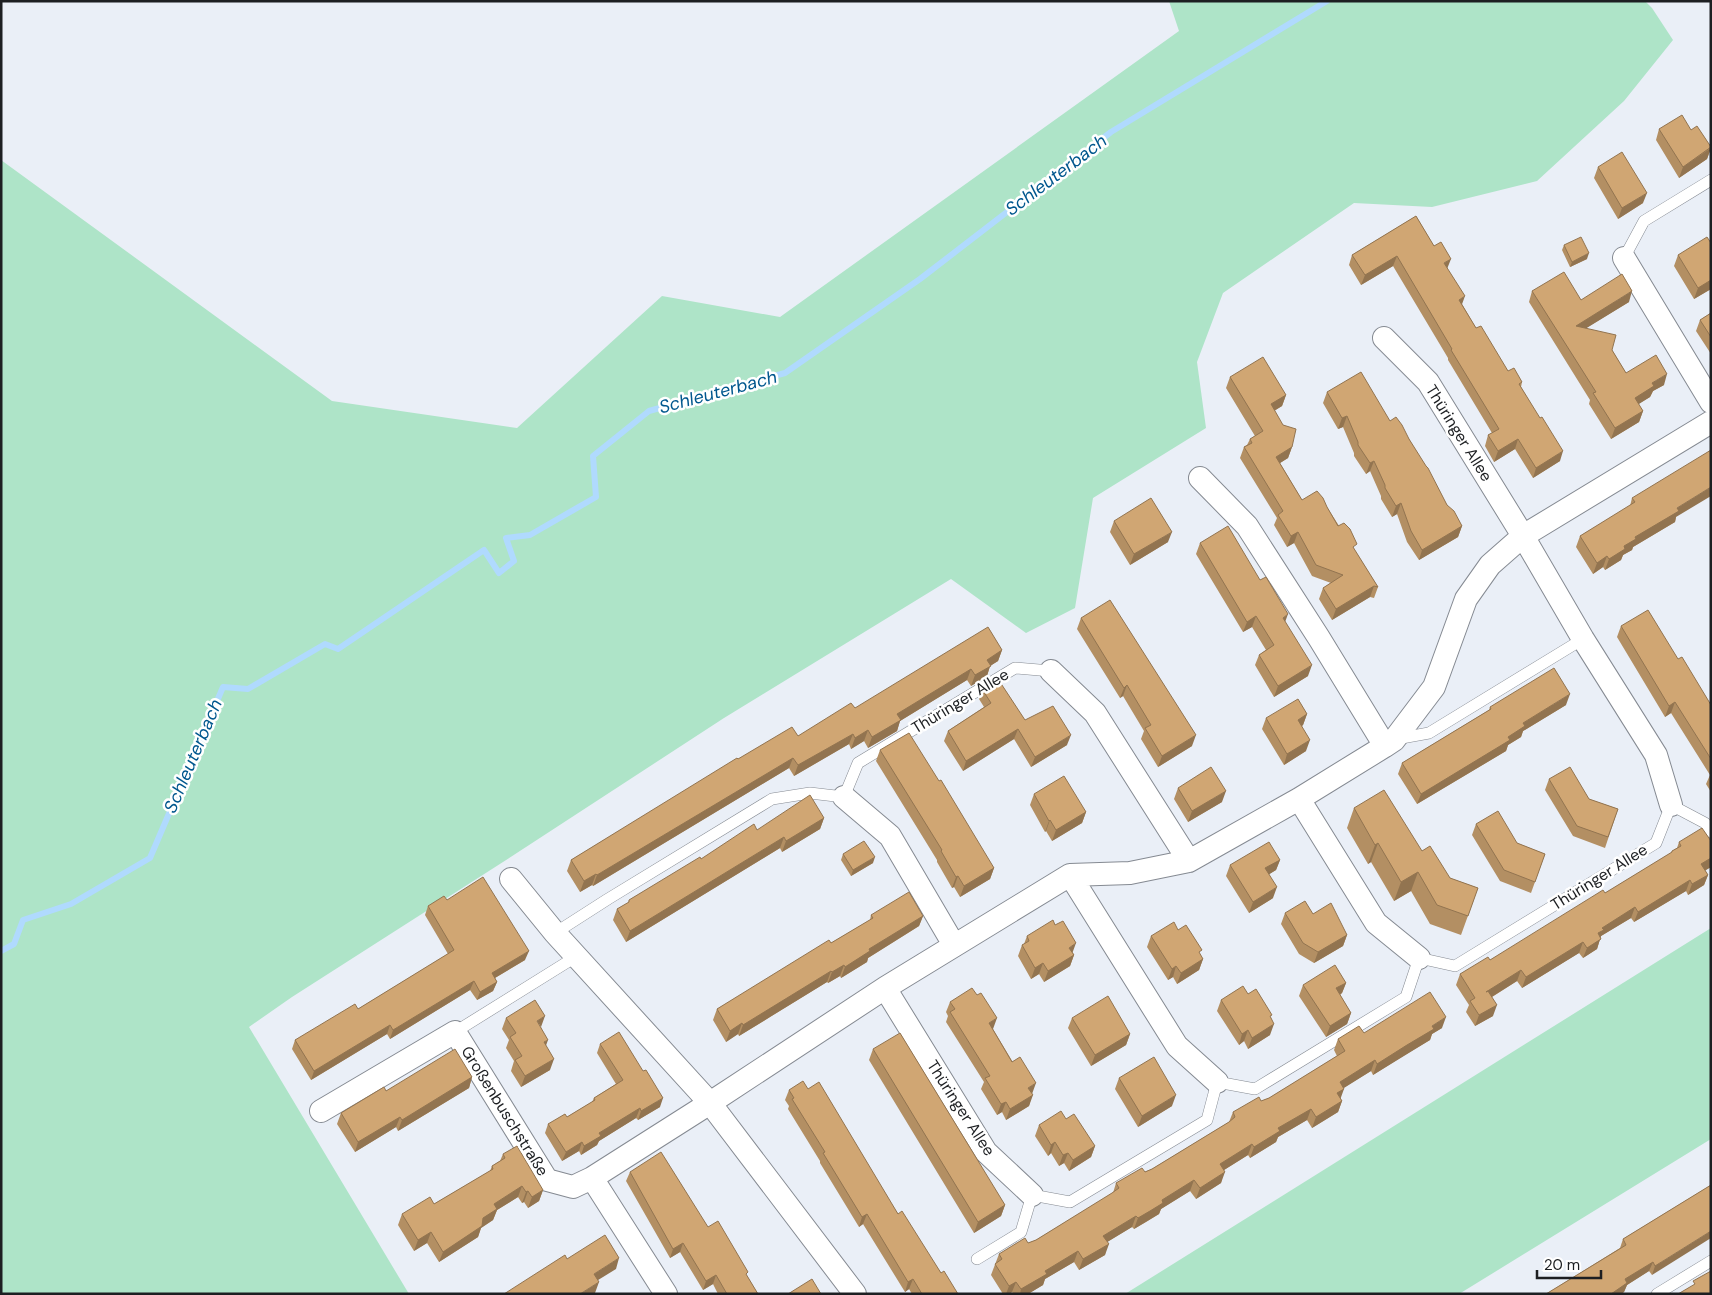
<svg xmlns="http://www.w3.org/2000/svg" width="1712" height="1295" viewBox="0 0 1712 1295" font-family="'DM Sans',sans-serif">
<style>
.green{fill:#aee4c8}
.lines{fill:none;stroke-linecap:round;stroke-linejoin:round}
.stream{stroke:#b0dafe;stroke-width:6}
.service-casing{stroke:#858a92;stroke-width:12}
.minor-casing{stroke:#858a92;stroke-width:24}
.service{stroke:#fff;stroke-width:11}
.minor{stroke:#fff;stroke-width:22}
.wall{fill:#b38f63}
.shaded-wall{fill:#927450}
.building{fill:#d0a673;stroke:#927450}
.labels{text-anchor:middle;dominant-baseline:central;stroke-width:5;stroke-linejoin:round;paint-order:stroke}
.street-label{font-size:16px;fill:#1d1f22;stroke:#fff}
.water-label{font-size:18px;font-style:italic;fill:#00578e;stroke:#fff}
</style>
<rect width="100%" height="100%" fill="#eaeff7"/>
<path class="green" d="M1169,1H1645L1652,8L1673,40L1624,101L1537,181L1432,207L1354,203L1223,293L1197,362L1206,428L1093,498L1075,608L1026,633L951,579L724,718L503,862L292,997L249,1027L409,1294H1V160L332,401L517,428L662,296L780,317L1179,31Z
M1711,928V1139L1459,1294H1125Z"/>
<g class="lines">
<path class="stream" d="M1,951L14,944L23,920L71,904L150,858L223,687L248,689L325,644L338,649L484,550L499,573L514,561L506,538L530,535L596,497L593,456L649,411L785,373L920,279L1111,132L1327,1"/>
<defs>
<path id="service" d="M1624,258L1644,221L1711,180
M1396,739L1429,733L1583,639
M555,933L608,899L772,799L810,793L844,797L858,763L1015,668L1051,671
M455,1032L577,956
M977,1259L1021,1232L1032,1195L1070,1202L1207,1120L1217,1082L1255,1089L1406,997L1419,958L1455,966L1656,843L1671,805L1705,823L1711,832
M1657,1294L1711,1261"/>
<path id="minor" d="M1624,258L1711,402
M1384,338L1428,382L1523,536L1583,639L1656,755L1671,805
M1200,478L1247,526L1319,638L1385,746
M1051,671L1095,713L1189,861
M844,797L890,836L954,945
M1299,799L1376,923L1419,958
M1070,875L1177,1046L1217,1082
M511,879L555,933L710,1103L855,1294
M885,988L986,1152L1032,1195
M321,1111L455,1032L547,1180L573,1187L592,1178L710,1103L885,988L1070,875L1130,873L1189,861L1299,799L1385,746L1394,740L1434,687L1466,599L1490,565L1523,536L1711,422
M592,1178L666,1294"/>
</defs>
<use href="#service" class="service-casing"/>
<use href="#minor" class="minor-casing"/>
<use href="#service" class="service"/>
<use href="#minor" class="minor"/>
</g>
<path class="wall" d="M1659,129L1691,130L1711,148L1707,159L1679,178L1656,140Z
M1598,167L1643,203L1618,219L1594,178Z
M1416,216L1447,268L1462,304L1476,328L1508,371L1522,382L1521,387L1560,461L1533,478L1515,449L1494,462L1485,446L1488,435L1492,433L1448,360V358L1393,266L1361,285L1349,265L1352,255Z
M1711,243V289L1694,299L1674,266L1678,255Z
M1564,245L1587,259L1570,267L1562,250Z
M1532,291L1581,300L1629,302L1586,328L1612,350L1626,373L1664,385L1653,391L1650,397L1638,404L1643,411L1639,422L1611,439L1589,404L1590,400L1529,302Z
M1711,313V354L1696,331L1700,320Z
M1230,377L1286,395L1282,406L1274,411L1292,447L1288,458L1280,463L1302,500L1327,507L1378,587L1374,598L1370,597L1332,620L1319,599L1323,588L1331,583L1312,576L1294,543L1287,547L1274,525L1277,518L1240,458L1244,447L1247,445L1250,439L1255,436L1226,388Z
M1327,392L1390,421L1409,439L1447,505L1462,526L1458,537L1419,560L1407,542L1397,514L1392,517L1381,499V496L1370,471L1366,474L1354,456V453L1343,427L1338,429L1323,403Z
M1632,498L1676,517L1675,522L1633,547L1632,550L1623,555L1621,560L1605,570L1603,567L1593,574L1576,547L1580,536L1630,506Z
M1114,521L1168,542L1130,565L1110,532Z
M1200,543L1285,622L1308,676L1274,697L1255,665L1259,655L1266,650L1252,627L1243,632L1196,554Z
M1081,618L1192,746L1158,767L1141,739L1144,731L1123,696L1120,698L1077,629Z
M1621,626L1678,659L1711,705V792L1706,784L1710,775L1671,713L1665,717L1617,637Z
M1002,650L998,661L990,666L987,676L971,686L967,680L900,721L897,731L868,748L864,741L851,749L849,744L794,776L789,768L593,886L592,885L580,892L567,871L571,860L738,759L798,736L855,708Z
M982,689L1025,720L1067,745L1031,767L1014,739L963,771L944,741L948,731L984,707L979,699Z
M1566,705L1523,731L1521,737L1508,745L1506,751L1417,804L1398,774L1402,763L1489,710L1490,707Z
M1307,714L1303,725L1302,726L1306,751L1284,765L1262,729L1266,718Z
M880,750L994,868L990,879L960,897L954,887L952,888L937,862V860L876,761Z
M1549,779L1589,799L1618,809L1605,848L1573,836L1545,790Z
M1178,788L1222,802L1188,822L1174,799Z
M1034,794L1086,812L1082,823L1052,841L1046,831L1045,832L1030,805Z
M1354,808L1422,851L1450,878L1478,888L1461,935L1430,924L1411,891L1394,901L1371,862L1368,864L1347,828Z
M824,818L820,829L782,852L780,848L626,942L613,920L617,909L628,903L629,900L701,859Z
M1476,824L1517,843L1545,854L1531,893L1500,881L1472,835Z
M1711,841V867L1705,870L1708,875L1704,885L1688,895L1686,891L1634,922L1631,918L1601,936L1597,949L1583,958L1579,953L1522,988L1517,981L1492,997L1493,1016L1475,1026L1466,1012L1469,1005L1456,985L1460,974L1490,960L1605,893L1671,853L1672,851L1677,848L1679,842Z
M843,854L873,863L851,876L841,860Z
M1280,860L1276,870L1269,874L1273,898L1249,913L1226,876L1230,865Z
M447,900L525,960L495,978L497,982L493,991L477,1000L470,990L390,1039L387,1034L311,1080L292,1049L295,1040L358,1009L448,954L425,915L428,906Z
M1285,913L1313,914L1347,935L1343,946L1314,963L1299,954L1281,924Z
M871,915L923,916L919,926L868,958L867,962L841,978L840,976L828,983L827,982L739,1036L738,1034L726,1042L713,1020L717,1009L831,943L870,920Z
M1178,930L1200,955L1203,959L1199,970L1177,984L1173,977L1168,980L1147,947L1151,936Z
M1027,936L1073,953L1074,955L1070,966L1044,982L1039,974L1031,979L1018,956L1022,945L1024,944Z
M1346,983L1342,993L1340,995L1351,1013L1347,1024L1326,1037L1299,996L1303,985Z
M1248,994L1271,1018L1270,1035L1248,1049L1244,1041L1239,1045L1217,1011L1221,1000Z
M950,1002L993,1029L1032,1094L1029,1106L1006,1120L1002,1112L997,1115L981,1089L984,1082L946,1022L948,1016L946,1012Z
M506,1018L541,1027L546,1046L550,1070L521,1087L511,1071L514,1061L506,1048L509,1040L502,1029Z
M1072,1018L1130,1034L1126,1045L1091,1066L1068,1028Z
M1442,1028L1432,1034L1430,1040L1403,1056L1373,1075L1371,1071L1343,1088L1340,1098L1342,1101L1338,1112L1312,1128L1307,1120L1278,1137L1276,1142L1250,1158L1248,1155L1224,1170L1221,1183L1196,1199L1190,1191L1161,1209L1159,1214L1146,1222L1134,1229L1132,1227L1107,1242L1105,1255L1079,1270L1074,1262L1045,1279L1043,1285L1028,1294H1013L1012,1292L1010,1294H1003L991,1275L999,1254L1036,1240L1113,1193L1116,1183L1152,1169L1229,1122L1233,1112L1269,1098L1337,1056L1334,1050L1338,1039L1364,1033Z
M600,1044L660,1107L638,1120L636,1118L599,1141L597,1145L581,1155L579,1151L562,1161L545,1133L548,1124L567,1117L592,1102L594,1098L616,1084L597,1053Z
M873,1049L1005,1205L1001,1216L974,1233L869,1060Z
M472,1077L469,1088L398,1131L396,1127L355,1152L337,1124L341,1113L386,1091Z
M1119,1078L1172,1106L1138,1127L1115,1089Z
M808,1089L941,1273L958,1294H912L909,1289L905,1292L863,1224L859,1227L820,1163V1161L788,1109L789,1106L785,1100L789,1090Z
M1066,1119L1095,1146L1091,1157L1069,1171L1064,1163L1059,1166L1051,1153L1048,1156L1035,1136L1039,1125Z
M503,1154L543,1190L539,1201L528,1208L524,1202L522,1203L518,1197L497,1210L493,1220L481,1228L478,1237L439,1262L427,1243L414,1251L398,1225L402,1214L434,1204L490,1171L492,1166L500,1161Z
M630,1172L708,1227L747,1276L758,1294H718L713,1284L703,1290L680,1252L670,1258L626,1181Z
M1711,1185L1652,1275L1649,1271L1627,1285L1624,1292L1621,1294H1546L1620,1248L1623,1239Z"/>
<path class="shaded-wall" d="M1711,148L1707,159L1679,178L1683,167Z
M1647,193L1643,203L1618,219L1622,208Z
M1589,253L1587,259L1570,267L1572,262Z
M1397,256L1393,266L1361,285L1365,275Z
M1451,259L1447,269L1444,263Z
M1711,280V289L1694,299L1698,288Z
M1632,291L1629,302L1572,337L1576,326Z
M1465,296L1461,307L1459,300Z
M1667,374L1664,385L1653,391L1650,397L1631,409L1635,398L1652,383Z
M1286,395L1282,406L1267,415L1271,404Z
M1643,411L1639,422L1611,439L1615,428Z
M1347,416L1343,427L1338,429L1342,418Z
M1518,439L1515,449L1494,462L1498,451Z
M1292,447L1288,458L1272,468L1276,457Z
M1563,451L1560,461L1533,478L1536,468Z
M1374,461L1370,471L1366,474L1370,463Z
M1711,487V496L1676,517L1675,522L1633,547L1632,550L1623,555L1621,560L1605,570L1609,559L1635,537L1677,508Z
M1401,503L1397,514L1392,517L1396,506Z
M1462,526L1458,537L1419,560L1422,550Z
M1172,532L1168,542L1130,565L1134,554Z
M1298,532L1294,543L1287,547L1291,536Z
M1607,556L1603,567L1593,574L1597,563Z
M1374,586L1370,597L1332,620L1336,609Z
M1288,614L1284,625L1283,618Z
M1256,616L1252,627L1243,632L1247,622Z
M1002,650L998,661L990,666L987,676L971,686L975,675L987,660Z
M1312,665L1308,676L1274,697L1278,686Z
M971,669L967,680L900,721L897,731L868,748L872,737L897,714Z
M1127,685L1123,696L1120,698L1124,688Z
M1570,694L1566,705L1523,731L1521,737L1508,745L1506,751L1417,804L1421,794L1508,737L1523,723Z
M1675,702L1671,713L1665,717L1669,706Z
M1307,714L1303,725L1294,731L1298,720Z
M1018,729L1014,739L963,771L966,761Z
M868,730L864,741L851,749L855,738Z
M853,734L849,744L794,776L798,765Z
M1071,735L1067,745L1031,767L1035,757Z
M1196,735L1192,746L1158,767L1162,756Z
M1310,740L1306,751L1284,765L1287,754Z
M793,758L789,768L593,886L597,875Z
M1226,791L1222,802L1188,822L1192,811Z
M1086,812L1082,823L1052,841L1056,830Z
M824,818L820,829L782,852L786,841Z
M1050,820L1046,831L1045,832L1049,821Z
M784,837L780,848L626,942L630,931Z
M1378,843L1371,862L1368,864L1375,845Z
M875,857L873,863L851,876L853,870Z
M1711,858V867L1698,875L1701,864Z
M1280,860L1276,870L1262,879L1265,868Z
M994,868L990,879L960,897L964,886Z
M1418,872L1411,891L1394,901L1401,882Z
M596,874L592,885L580,892L584,881Z
M1708,875L1704,885L1688,895L1692,884Z
M958,876L954,887L952,888L956,877Z
M1690,880L1686,891L1634,922L1638,912Z
M1277,887L1273,898L1249,913L1253,902Z
M1635,907L1631,918L1601,936L1597,949L1583,958L1587,948L1598,933L1602,928Z
M923,916L919,926L868,958L867,962L841,978L845,967L869,949Z
M1347,935L1343,946L1314,963L1318,952Z
M1583,942L1579,953L1522,988L1526,977Z
M1076,943L1072,954L1069,948Z
M529,951L525,960L488,982L492,973Z
M1074,955L1070,966L1044,982L1048,971Z
M1203,959L1199,970L1177,984L1181,973Z
M1043,963L1039,974L1031,979L1035,968Z
M844,965L840,976L828,983L832,972Z
M1176,966L1173,977L1168,980L1172,969Z
M1521,970L1517,981L1482,1003L1486,992Z
M831,971L827,982L739,1036L743,1025Z
M474,981L470,990L390,1039L393,1030Z
M497,982L493,991L477,1000L480,992Z
M1346,983L1342,993L1332,999L1336,988Z
M1497,1005L1493,1016L1475,1026L1479,1015Z
M1351,1013L1347,1024L1326,1037L1330,1026Z
M545,1016L541,1027L537,1021Z
M1446,1017L1442,1028L1432,1034L1430,1040L1373,1075L1377,1064L1432,1026Z
M997,1018L993,1029L985,1034L989,1023Z
M742,1023L738,1034L726,1042L730,1031Z
M1274,1024L1270,1035L1248,1049L1252,1038Z
M390,1025L387,1034L311,1080L314,1071Z
M1248,1030L1244,1041L1239,1045L1242,1034Z
M1130,1034L1126,1045L1091,1066L1095,1055Z
M548,1040L544,1051V1042Z
M554,1059L550,1070L521,1087L525,1076Z
M1375,1060L1371,1071L1336,1093L1340,1082Z
M472,1077L469,1088L398,1131L402,1120Z
M1036,1083L1032,1094L1028,1088Z
M1344,1089L1340,1100L1337,1093Z
M1033,1095L1029,1106L1006,1120L1010,1109Z
M1176,1095L1172,1106L1138,1127L1142,1116Z
M663,1098L660,1107L638,1120L641,1111Z
M1342,1101L1338,1112L1312,1128L1316,1117Z
M1006,1102L1002,1112L997,1115L1001,1104Z
M640,1108L636,1118L599,1141L597,1145L581,1155L584,1146L599,1133Z
M1311,1109L1307,1120L1278,1137L1276,1142L1250,1158L1254,1147L1278,1128Z
M400,1117L396,1127L355,1152L358,1142Z
M582,1142L579,1151L562,1161L566,1152Z
M1055,1142L1051,1153L1048,1156L1051,1145Z
M1252,1144L1248,1155L1216,1175L1220,1164Z
M1095,1146L1091,1157L1069,1171L1073,1160Z
M1068,1153L1064,1163L1059,1166L1063,1155Z
M1225,1172L1221,1183L1196,1199L1200,1188Z
M1194,1180L1190,1191L1161,1209L1159,1214L1134,1229L1138,1218L1162,1200Z
M522,1186L518,1197L497,1210L493,1220L481,1228L478,1237L439,1262L443,1252L483,1218L494,1204Z
M543,1190L539,1201L528,1208L532,1197Z
M528,1191L524,1202L522,1203L526,1192Z
M1005,1205L1001,1216L974,1233L978,1222Z
M867,1214L863,1224L859,1227L862,1217Z
M1136,1216L1132,1227L1099,1247L1103,1236Z
M1711,1231V1238L1652,1275L1655,1266Z
M431,1232L427,1243L414,1251L418,1240Z
M683,1243L680,1252L670,1258L673,1249Z
M1109,1244L1105,1255L1079,1270L1083,1259Z
M1078,1251L1074,1262L1045,1279L1043,1285L1028,1294H1020L1021,1289L1045,1271Z
M619,1258L616,1269L590,1285L594,1274Z
M1653,1262L1649,1271L1627,1285L1624,1292L1621,1294H1611L1625,1279Z
M716,1275L713,1284L703,1290L706,1281Z
M913,1279L909,1289L905,1292L908,1282Z
M599,1282L595,1293L593,1294H580Z
M1016,1282L1012,1292L1010,1294H1006L1009,1286Z"/>
<path class="building" d="M1682,115L1691,130L1697,126L1711,147L1683,167L1659,129Z
M1622,152L1647,193L1622,208L1598,167Z
M1416,216L1434,246L1441,242L1451,259L1444,263L1465,296L1459,300L1476,328L1481,326L1508,371L1514,368L1522,382L1519,384L1540,418L1542,417L1563,451L1536,468L1518,439L1498,451L1488,435L1499,429L1451,350L1452,349L1397,256L1365,275L1352,255Z
M1581,237L1589,253L1572,262L1564,245Z
M1707,237L1711,243V280L1698,288L1678,255Z
M1564,272L1581,300L1622,274L1632,291L1576,326L1616,335L1612,350L1626,373L1656,355L1667,374L1652,383L1654,386L1635,398L1643,411L1615,428L1593,393L1596,392L1532,291Z
M1711,313V337L1700,320Z
M1263,357L1286,395L1271,404L1283,425L1296,429L1292,447L1276,457L1302,500L1317,491L1323,498L1327,507L1338,526L1344,523L1350,529L1357,544L1353,547L1378,587L1374,586L1336,609L1323,588L1343,575L1316,565L1298,532L1291,536L1278,515L1283,511L1244,447L1252,443L1250,439L1263,431L1230,377Z
M1361,372L1390,421L1396,417L1402,425L1409,439L1426,466L1428,468L1447,505L1454,511L1462,526L1422,550L1411,531L1401,503L1396,506L1385,488V485L1374,461L1370,463L1358,445V442L1347,416L1342,418L1327,392Z
M1711,450V487L1677,508L1679,511L1635,537L1636,539L1624,546L1625,549L1609,559L1607,556L1597,563L1580,536L1635,502L1632,498Z
M1151,498L1172,532L1134,554L1114,521Z
M1228,526L1260,580L1266,577L1288,614L1283,618L1312,665L1278,686L1259,655L1274,645L1256,616L1247,622L1200,543Z
M1110,600L1196,735L1162,756L1145,728L1151,725L1127,685L1124,688L1081,618Z
M1648,610L1678,659L1682,657L1711,705V759L1675,702L1669,706L1621,626Z
M988,627L1002,650L987,660L991,666L975,675L971,669L897,714L901,720L872,737L868,730L855,738L853,734L798,765L793,758L597,875L596,874L584,881L571,860L737,758L738,759L792,727L798,736L851,703L855,708Z
M1554,668L1570,694L1523,723L1525,726L1508,737L1510,740L1421,794L1402,763L1491,709L1490,707Z
M998,679L1025,720L1053,706L1071,735L1035,757L1018,729L966,761L948,731L991,703L982,689Z
M1298,699L1307,714L1298,720L1310,740L1287,754L1266,718Z
M909,733L939,781L941,780L994,868L964,886L958,876L956,877L941,851L942,850L880,750Z
M1211,767L1226,791L1192,811L1178,788Z
M1570,767L1589,799L1618,809L1608,837L1577,826L1549,779Z
M1064,776L1086,812L1056,830L1050,820L1049,821L1034,794Z
M1384,790L1422,851L1430,846L1450,878L1478,888L1468,916L1437,905L1418,872L1401,882L1378,843L1375,845L1354,808Z
M810,795L824,818L786,841L784,837L630,931L617,909L629,902V900L700,857L701,859L754,824L757,830Z
M1498,811L1517,843L1545,854L1535,882L1504,870L1476,824Z
M1702,828L1711,841V858L1701,864L1708,875L1692,884L1690,880L1638,912L1635,907L1602,928L1604,930L1598,933L1601,939L1587,948L1583,942L1526,977L1521,970L1486,992L1488,991L1497,1005L1479,1015L1470,1001L1475,998L1460,974L1488,957L1490,960L1603,890L1605,893L1672,852V851L1681,846L1679,842Z
M864,841L875,857L853,870L843,854Z
M1269,842L1280,860L1265,868L1277,887L1253,902L1230,865Z
M483,877L529,951L492,973L497,982L480,992L474,981L393,1030L390,1025L314,1071L295,1040L355,1004L358,1009L454,950L428,906L444,896L447,900Z
M909,892L923,916L869,949L870,951L845,967L844,965L832,972L831,971L743,1025L742,1023L730,1031L717,1009L829,940L831,943L873,918L871,915Z
M1305,901L1313,914L1331,903L1347,935L1318,952L1303,943L1285,913Z
M1053,920L1055,925L1063,921L1076,943L1069,948L1074,955L1048,971L1043,963L1035,968L1022,945L1029,941L1027,936Z
M1174,922L1178,930L1186,925L1202,950L1199,952L1203,959L1181,973L1176,966L1172,969L1151,936Z
M1335,965L1346,983L1336,988L1351,1013L1330,1026L1303,985Z
M1243,986L1248,994L1256,989L1272,1015L1270,1016L1274,1024L1252,1038L1248,1030L1242,1034L1221,1000Z
M972,988L977,995L981,993L997,1018L989,1023L1012,1062L1020,1057L1036,1083L1028,1088L1033,1095L1010,1109L1006,1102L1001,1104L985,1078L990,1076L950,1012L955,1009L950,1002Z
M1430,992L1446,1017L1432,1026L1434,1029L1407,1045L1377,1064L1375,1060L1340,1082L1344,1089L1337,1093L1342,1101L1316,1117L1311,1109L1278,1128L1280,1131L1254,1147L1252,1144L1220,1164L1225,1172L1200,1188L1194,1180L1162,1200L1163,1203L1150,1211L1138,1218L1136,1216L1103,1236L1109,1244L1083,1259L1078,1251L1045,1271L1047,1274L1021,1289L1016,1282L1009,1286L995,1264L1002,1259L999,1254L1025,1238L1028,1243L1036,1240L1112,1193L1119,1188L1116,1183L1142,1168L1145,1172L1152,1169L1229,1122L1235,1117L1233,1112L1259,1097L1261,1101L1269,1098L1345,1051L1338,1039L1359,1026L1364,1033Z
M1108,996L1130,1034L1095,1055L1072,1018Z
M535,1000L545,1016L537,1021L548,1040L544,1042L554,1059L525,1076L515,1060L522,1056L510,1037L516,1033L506,1018Z
M619,1032L643,1071L646,1070L663,1098L641,1111L640,1108L599,1133L601,1136L584,1146L582,1142L566,1152L548,1124L565,1114L567,1117L595,1100L594,1098L623,1080L600,1044Z
M900,1033L1005,1205L978,1222L873,1049Z
M455,1049L472,1077L402,1120L400,1117L358,1142L341,1113L384,1087L386,1091Z
M1154,1057L1176,1095L1142,1116L1119,1078Z
M803,1081L808,1089L819,1082L898,1214L902,1211L941,1273L944,1271L958,1294H922L913,1279L908,1282L867,1214L862,1217L823,1153L825,1152L792,1099L794,1098L789,1090Z
M1061,1111L1066,1119L1074,1114L1095,1146L1073,1160L1068,1153L1063,1155L1055,1142L1051,1145L1039,1125Z
M517,1146L543,1190L532,1197L528,1191L526,1192L522,1186L494,1204L497,1209L483,1218L482,1226L443,1252L431,1232L418,1240L402,1214L430,1197L434,1204L493,1169L492,1166L505,1158L503,1154Z
M661,1152L708,1227L718,1221L748,1272L746,1274L758,1294H727L716,1275L706,1281L683,1243L673,1249L630,1172Z
M1711,1185V1231L1655,1266L1653,1262L1625,1279L1627,1283L1611,1294H1546L1626,1245L1623,1239Z
M605,1235L619,1258L594,1274L599,1282L580,1294H504L565,1255L567,1259Z
M1711,1271V1294H1678L1695,1284L1693,1281Z
M812,1279L821,1294H788Z"/>
<g class="labels">
<g class="street-label">
<text transform="translate(1459 433) rotate(58)">Thüringer Allee</text>
<text transform="translate(960 701) rotate(-31)">Thüringer Allee</text>
<text transform="translate(1599 877) rotate(-32)">Thüringer Allee</text>
<text transform="translate(961 1108) rotate(57)">Thüringer Allee</text>
<text transform="translate(505 1111) rotate(58)">Großenbuschstraße</text>
</g>
<g class="water-label">
<text transform="translate(1056 175) rotate(-37)">Schleuterbach</text>
<text transform="translate(718 392) rotate(-15)">Schleuterbach</text>
<text transform="translate(193 756) rotate(-67)">Schleuterbach</text>
</g>
</g>
<rect width="1712" height="1295" fill="none" stroke="#1d1f22" stroke-width="5"/>
<path d="M1537 1270v8h64v-8" fill="none" stroke="#1d1f22" stroke-width="2.5"/>
<text x="1544" y="1270" font-size="15" fill="#1d1f22" stroke="#ffffff" stroke-width="4" paint-order="stroke">20 m</text>
</svg>
